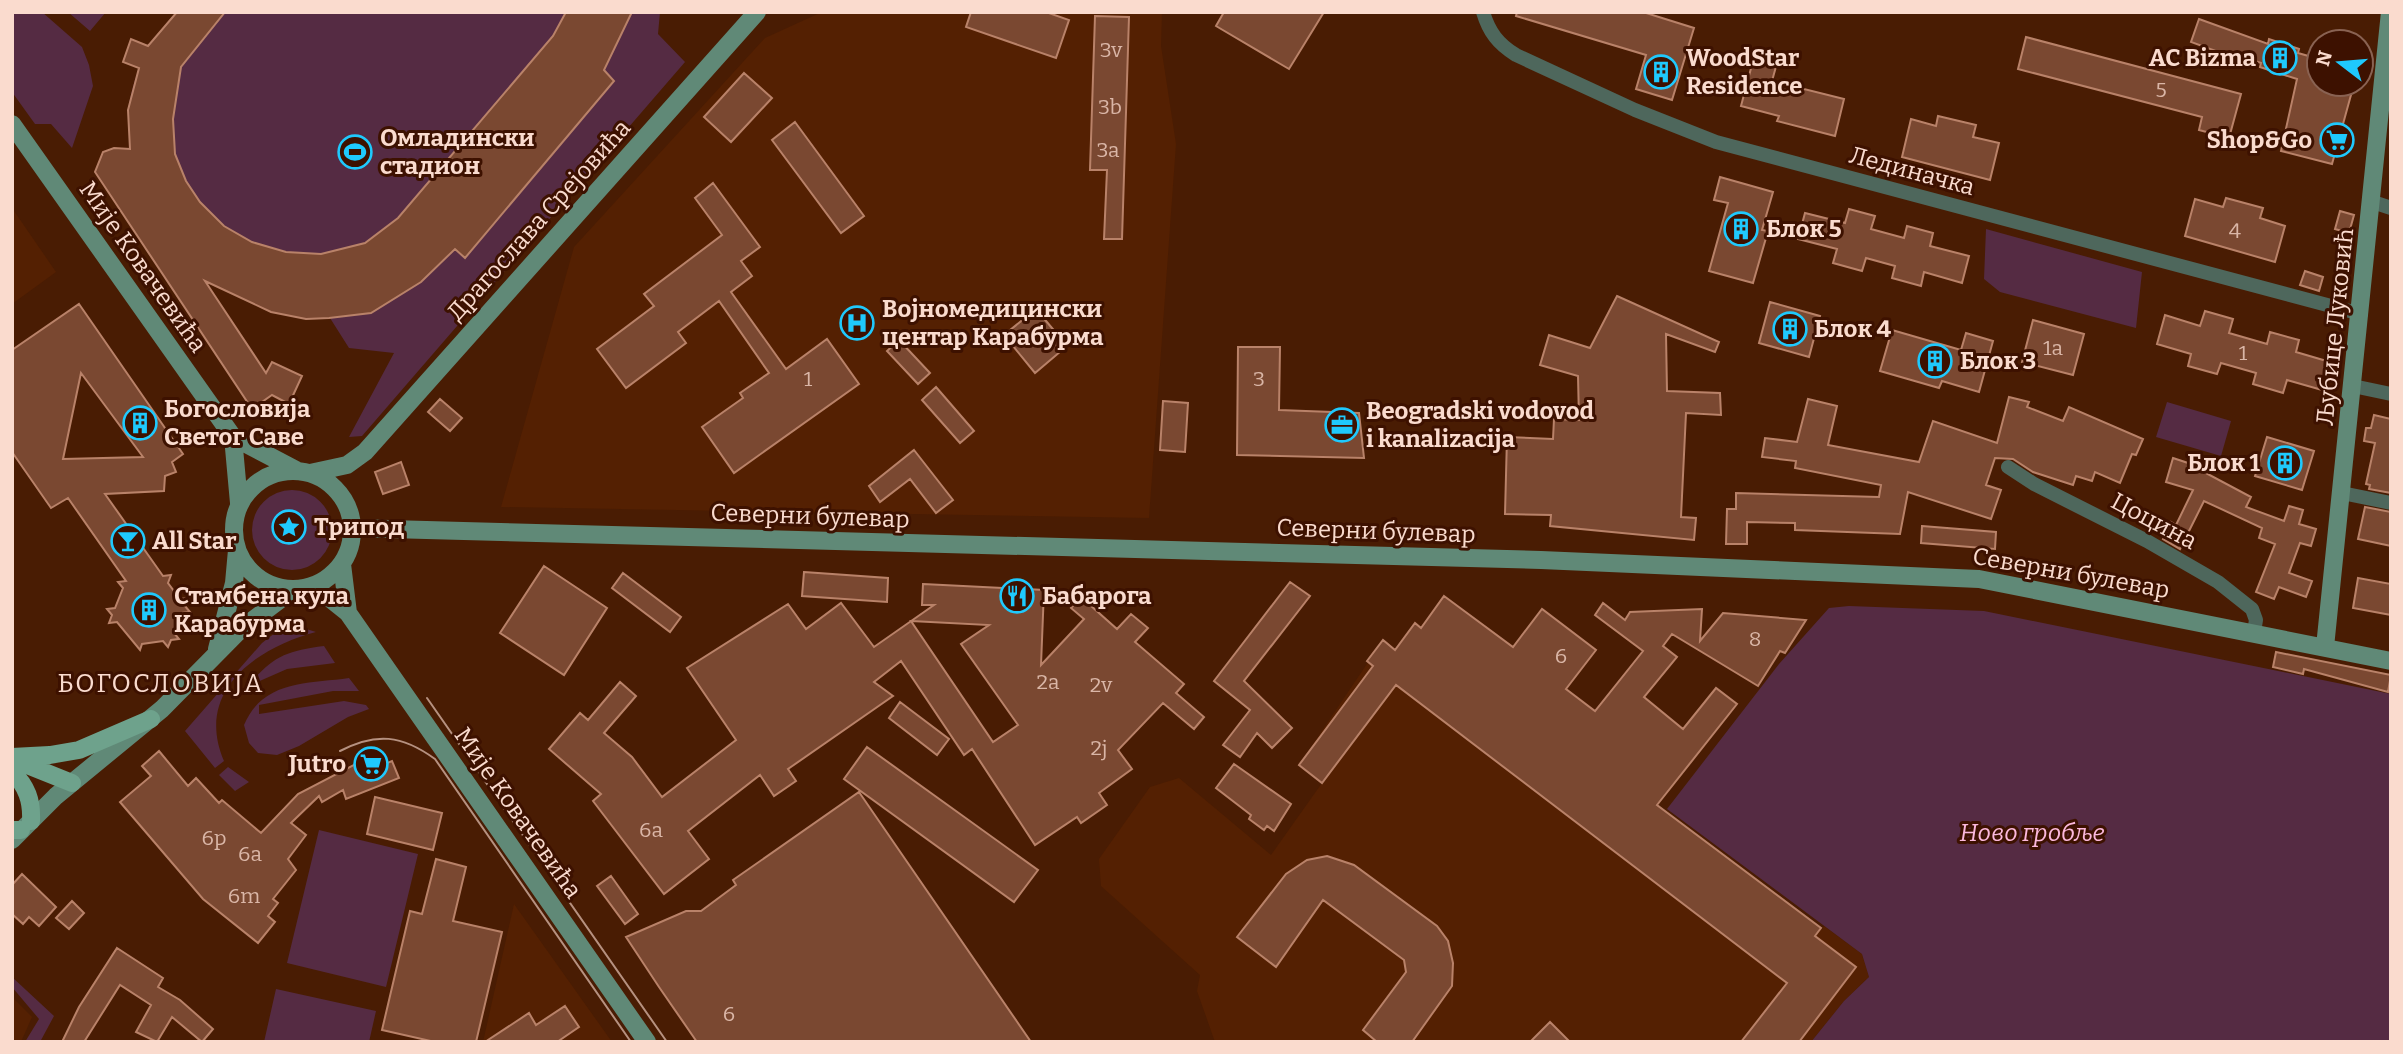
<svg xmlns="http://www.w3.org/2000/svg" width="2403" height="1054" viewBox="0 0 2403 1054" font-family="Bitter,serif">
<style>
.built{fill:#542002}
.green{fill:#552b43}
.building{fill:#7a4831;stroke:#b98269;stroke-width:2;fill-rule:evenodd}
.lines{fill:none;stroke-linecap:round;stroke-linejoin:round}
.street{stroke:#4e675c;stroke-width:14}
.secondary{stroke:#608977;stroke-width:18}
.primary{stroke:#6ea28c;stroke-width:18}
.tram{stroke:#b69180;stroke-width:2}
.labels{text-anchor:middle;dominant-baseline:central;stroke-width:6;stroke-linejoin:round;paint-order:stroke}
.number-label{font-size:21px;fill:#dab6a7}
.poi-label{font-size:24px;font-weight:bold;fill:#fadbce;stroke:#3d1100;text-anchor:start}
.street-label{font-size:24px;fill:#fadbce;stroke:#3d1100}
.park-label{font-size:24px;font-style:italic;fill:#fbb8dc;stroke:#3d1100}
.neighbourhood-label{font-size:26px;letter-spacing:2px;fill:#fadbce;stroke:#3d1100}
</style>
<rect width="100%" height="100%" fill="#491c03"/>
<path class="built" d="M822,12H1162L1161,46L1176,144L1149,518L501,507L574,247L765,38Z
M12,208L56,272L12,304Z
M1383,640L1804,951L1824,926L1862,954L1869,977L1844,1001L1811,1042H1215L1197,991L1200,975L1101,886L1099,859L1150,787L1179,778L1271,855L1322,783L1299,765Z
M514,904L612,1042H483Z
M12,997L32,1017L21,1042H12Z"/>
<path class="green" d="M12,12H42L82,47L89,65L93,86L72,148L51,124H35L12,92Z
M68,12H106L90,31Z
M176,12H660L658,34L685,62L362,436L349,437L394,353L349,348L330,318L306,319L271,312L222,284L128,110C136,65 148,46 176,12Z
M1986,229L2142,272L2136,328L2000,292L1984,279Z
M2167,402L2231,421L2221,456L2156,437Z
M252 530a40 40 0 1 1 80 0a40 40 0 1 1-80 0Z
M1849,606L1984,611L2391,694V1042H1811L1844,1001L1869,977L1862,954L1667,809L1779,664L1829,608Z
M300,627L316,632C256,648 194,691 224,761L215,768L185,731L262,643L280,629Z
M324,646L335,663L287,669L248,686C273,656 286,651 324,646Z
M349,678L359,691H333L259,705V714L344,701L366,705L369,709L348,717L299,746L277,755L258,753L249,743L244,725C263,680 307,684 349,678Z
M228,767L249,782L235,791L219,775Z
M319,830L418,854L386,987L287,963Z
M12,977L54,1016L40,1042H25L39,1019L12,987Z
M276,989L376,1011L369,1042H264Z"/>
<path class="building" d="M177,12H225L181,67L173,119L175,154L186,181L200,202L224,226L252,242L286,252L321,254L365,243L398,218L553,36L566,12H632L604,70L614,81L465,258L455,249L421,282L371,313L329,318L306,319L271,312L205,281L266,373L272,362L302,376L289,404L272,395L252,409L95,172L103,152L114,148L130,149L128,110L139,68L123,62L131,39L148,46Z
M971,12H1046L1069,20L1056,58L966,27Z
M1224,12H1324L1289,69L1216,26Z
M1517,12H1643L1694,28L1672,100L1636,89L1646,55L1516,16Z
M1095,16L1129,17L1122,239H1104L1107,170H1090Z
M2199,19L2268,44L2269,39L2299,49L2298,53L2319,59V84H2354L2332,164L2281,151L2297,79L2260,67L2261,63L2233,54L2232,57L2191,42Z
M2026,37L2241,94L2229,138L2199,130L2202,117L2018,69Z
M1754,57L1777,63L1772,81L1844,99L1835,136L1777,121L1779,116L1741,106Z
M744,73L772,98L731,142L704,117Z
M1938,116L1976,125L1973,137L1999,143L1990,180L1902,157L1911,119L1936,126Z
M795,122L864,216L841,233L772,140Z
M1720,177L1773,192L1762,230L1768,231L1753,283L1709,271L1728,203L1714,200Z
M713,183L760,247L741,261L752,276L731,292L786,369L827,339L859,384L734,473L702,427L743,398L740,393L769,373L719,301L678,332L686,343L626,388L597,349L654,306L644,294L722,235L695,198Z
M2226,198L2263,208L2260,218L2285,226L2275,262L2185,236L2195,199L2223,207Z
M1849,209L1875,216L1871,229L1904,238L1907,226L1933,233L1930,246L1969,256L1962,283L1924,272L1921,286L1892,278L1895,266L1866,258L1862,271L1833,263L1837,249L1798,239L1805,213L1845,223Z
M2340,211L2354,215L2349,233L2335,229Z
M2305,271L2323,277L2319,291L2300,285Z
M1617,296L1719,342L1715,352L1666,334L1667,391L1720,393L1721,415L1686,413L1681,517L1696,518L1694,540L1550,526L1551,515L1505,514L1507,437L1553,439L1554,419L1579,420L1578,376L1540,365L1549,335L1590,348Z
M1770,302L1820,316L1809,357L1759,343Z
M79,304L183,454L172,462L176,472L165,476L164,491L105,494L163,576L171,575L168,583L180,599L189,598L185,606L190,612L182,613L174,633L179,639L171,640L168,647L163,641L142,644L140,650L117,622L109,623L112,615L107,609L115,608L123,588L118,582L126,581L68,498L51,508L12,452V350ZM81,373L143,457L63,459Z
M1036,309L1067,346L1035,373L1004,335Z
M2205,311L2233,319L2229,333L2267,344L2270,332L2299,340L2296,352L2330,362L2322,390L2287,380L2283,393L2253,384L2256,373L2221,363L2217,374L2188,366L2191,354L2157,344L2165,315L2200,326Z
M2033,320L2084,334L2073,375L2022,362Z
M1892,330L1961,350L1966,333L1993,341L1979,392L1942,381L1939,388L1880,371Z
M899,340L930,373L918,384L887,351Z
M1238,347H1280L1279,410L1359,413L1364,458L1237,455Z
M936,387L974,431L960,443L922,400Z
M2009,397L2029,402L2027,407L2063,421L2069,407L2143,439L2136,455L2132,454L2120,483L2095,472L2092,481L2076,476L2073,485L2033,472L2013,459L1995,458L1986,485L2001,490L1991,519L1908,492L1900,534L1795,530V523L1747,522V544H1726L1727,509H1736V493L1879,497L1881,485L1795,468L1796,461L1762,457L1765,438L1797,442L1808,399L1837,406L1828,445L1919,462L1933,421L1997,443Z
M440,399L462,418L450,431L428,412Z
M1163,401L1188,403L1185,452L1160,450Z
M2374,415L2391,419V493L2369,489L2370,485L2366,484L2375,443L2364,441L2366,428H2371Z
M2267,437L2314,451L2302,490L2255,476Z
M914,450L953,500L936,513L910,479L880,502L869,486Z
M2173,458L2203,468L2202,471L2251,497L2246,507L2284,521L2289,506L2303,510L2299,524L2316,529L2311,546L2300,543L2289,573L2312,581L2306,597L2279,587L2274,599L2256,592L2275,544L2259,538L2262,528L2204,501L2180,549L2163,539L2171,522L2176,525L2193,490L2166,482Z
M401,462L409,485L383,494L375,472Z
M2365,507L2391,512V546L2358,539Z
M1922,526L1996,532L1995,549L1921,543Z
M544,566L607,608L564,675L500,633Z
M804,572L888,578L887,602L802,596Z
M623,573L681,617L670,632L612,588Z
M2358,578L2391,584V615L2353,608Z
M1290,582L1310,596L1244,681L1292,728L1272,748L1257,733L1240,757L1223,745L1250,710L1214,681Z
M923,584L1044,590L1041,665L1084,619L1071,608L1081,597L1117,629L1131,614L1148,628L1135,642L1184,684L1176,693L1204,717L1194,729L1163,703L1118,750L1132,769L1099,793L1107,805L1081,823L1077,817L1035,845L972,749L964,755L901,661L874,682L893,696L788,769L796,781L774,796L760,775L688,831L709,859L664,894L593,801L601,794L549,749L580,713L588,720L620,682L636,696L604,733L632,757L662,797L736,740L687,668L788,604L806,629L841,603L874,647L934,605H922ZM911,621L989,625L961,644L1018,725L993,742Z
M1444,596L1513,647L1542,609L1596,650L1566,689L1595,711L1643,651L1595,615L1603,603L1625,620L1630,612L1702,609L1700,641L1723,613L1806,620L1785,653L1780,651L1758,686L1672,634L1663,646L1677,657L1644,697L1683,729L1716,688L1737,704L1657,805L1821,928L1815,936L1856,967L1799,1042H1741L1787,983L1396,685L1322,783L1299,765L1373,666L1367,661L1383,640L1395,650L1415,623L1421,628Z
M2276,652L2391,675L2388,692L2304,669L2303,674L2273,667Z
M900,702L949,739L937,755L889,718Z
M867,747L1038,870L1014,902L844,779Z
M159,751L188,786L196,778L219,803L222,800L261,833L298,794L375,754L380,766L392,761L399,778L346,799L343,790L322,802L319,796L291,823L306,835L288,859L296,870L273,899L278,903L268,916L275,922L258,943L203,899L120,802L151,776L142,766Z
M1234,764L1291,804L1274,831L1267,826L1264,830L1249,819L1251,815L1216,788Z
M859,792L1031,1042H697L659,987L626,937L686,911H701L736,885L733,880Z
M375,797L442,813L433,850L367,834Z
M1327,856L1354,865L1437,926L1448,941L1453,963L1452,986L1412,1042H1377L1363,1030L1406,972L1404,960L1323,900L1276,967L1237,937L1286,874L1307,860Z
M436,859L466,867L453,921L502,932L476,1042H435L382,1030L410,911L422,914Z
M22,874L56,907L39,926L29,917L23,924L12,914V885Z
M611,876L638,914L625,924L597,886Z
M72,901L84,913L69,929L56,918Z
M117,948L163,978L158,987L180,1000L213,1029L202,1042L172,1017L157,1042L136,1032L151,1005L120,985L84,1042H62L79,1007Z
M565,1006L579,1027L557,1042H485L529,1013L536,1025Z
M1550,1022L1570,1042H1530Z"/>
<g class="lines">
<path class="street" d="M1483,12C1489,32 1498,44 1516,55L1635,110L1716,142L2361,314
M2373,202L2391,208
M2353,386L2391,394
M2008,467L2034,484L2147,541L2218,582L2252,609L2256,620L2254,632
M2342,493L2391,503"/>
<path class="secondary" d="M12,124L233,437L296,470
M233,437L239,503
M234 530a59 59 0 1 1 118 0a59 59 0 1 1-118 0Z
M310,473L347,465L365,452L757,12
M352,528L1541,560L1979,579L2391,661
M342,564L348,613
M308,587L328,597L348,613L647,1042
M2325,647L2390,12
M217,649L234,583L237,550
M12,840L56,796L162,709L241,629L294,589"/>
<path class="primary" d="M12,757L50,755L79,750L151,719
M17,761L72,783
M12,772C27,786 32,801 31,821
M12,830H21"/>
<path class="tram" d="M427,698L667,1042
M340,751C376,732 402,735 435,759L631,1042"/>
</g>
<defs>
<symbol id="building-ring" viewBox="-11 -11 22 22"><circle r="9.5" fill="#3d1100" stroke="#1fc9fd" stroke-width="1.5"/><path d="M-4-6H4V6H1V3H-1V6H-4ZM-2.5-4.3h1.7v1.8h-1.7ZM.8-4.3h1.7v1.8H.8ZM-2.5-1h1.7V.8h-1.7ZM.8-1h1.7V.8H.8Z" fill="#1fc9fd"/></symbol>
<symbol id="supermarket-ring" viewBox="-11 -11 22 22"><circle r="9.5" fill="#3d1100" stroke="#1fc9fd" stroke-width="1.5"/><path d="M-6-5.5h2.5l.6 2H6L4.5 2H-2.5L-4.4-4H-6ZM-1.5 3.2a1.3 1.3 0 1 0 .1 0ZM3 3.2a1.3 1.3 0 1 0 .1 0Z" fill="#1fc9fd"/></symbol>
<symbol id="stadium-ring" viewBox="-11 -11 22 22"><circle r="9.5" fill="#3d1100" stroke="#1fc9fd" stroke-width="1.5"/><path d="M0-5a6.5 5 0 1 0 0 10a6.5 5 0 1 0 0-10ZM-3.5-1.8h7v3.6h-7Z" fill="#1fc9fd"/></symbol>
<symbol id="hospital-ring" viewBox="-11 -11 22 22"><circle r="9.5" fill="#3d1100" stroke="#1fc9fd" stroke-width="1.5"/><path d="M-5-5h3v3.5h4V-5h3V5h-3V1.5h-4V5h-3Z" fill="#1fc9fd"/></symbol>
<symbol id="office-ring" viewBox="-11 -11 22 22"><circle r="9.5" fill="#3d1100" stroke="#1fc9fd" stroke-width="1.5"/><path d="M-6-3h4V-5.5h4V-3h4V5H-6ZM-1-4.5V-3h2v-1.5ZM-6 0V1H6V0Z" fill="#1fc9fd"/></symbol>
<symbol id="sight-ring" viewBox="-11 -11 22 22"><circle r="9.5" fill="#3d1100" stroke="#1fc9fd" stroke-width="1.5"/><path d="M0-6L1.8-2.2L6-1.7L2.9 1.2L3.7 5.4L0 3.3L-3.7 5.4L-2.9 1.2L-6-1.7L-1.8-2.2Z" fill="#1fc9fd"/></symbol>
<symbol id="bar-ring" viewBox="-11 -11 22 22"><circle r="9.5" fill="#3d1100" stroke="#1fc9fd" stroke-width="1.5"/><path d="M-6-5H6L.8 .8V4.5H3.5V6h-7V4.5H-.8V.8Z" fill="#1fc9fd"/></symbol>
<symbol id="restaurant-ring" viewBox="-11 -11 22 22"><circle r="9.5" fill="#3d1100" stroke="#1fc9fd" stroke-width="1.5"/><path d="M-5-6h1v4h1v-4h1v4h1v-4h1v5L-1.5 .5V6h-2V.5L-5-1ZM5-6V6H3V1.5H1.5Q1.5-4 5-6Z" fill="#1fc9fd"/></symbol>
</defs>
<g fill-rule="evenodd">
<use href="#building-ring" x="2261" y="39" width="38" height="38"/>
<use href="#building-ring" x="1642" y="53" width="38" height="38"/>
<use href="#supermarket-ring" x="2318" y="121" width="38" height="38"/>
<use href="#stadium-ring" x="336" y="133" width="38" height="38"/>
<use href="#building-ring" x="1722" y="210" width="38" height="38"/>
<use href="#hospital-ring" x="838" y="304" width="38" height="38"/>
<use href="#building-ring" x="1771" y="310" width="38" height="38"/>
<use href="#building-ring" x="1916" y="342" width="38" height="38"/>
<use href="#building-ring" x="121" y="404" width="38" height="38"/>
<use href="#office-ring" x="1323" y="406" width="38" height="38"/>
<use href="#building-ring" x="2266" y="444" width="38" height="38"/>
<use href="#sight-ring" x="270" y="508" width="38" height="38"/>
<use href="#bar-ring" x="109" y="522" width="38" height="38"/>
<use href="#restaurant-ring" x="998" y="577" width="38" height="38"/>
<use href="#building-ring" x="130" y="591" width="38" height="38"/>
<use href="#supermarket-ring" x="352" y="745" width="38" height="38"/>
</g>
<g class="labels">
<g class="number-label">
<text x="1111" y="50">3v</text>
<text x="2161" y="90">5</text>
<text x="1110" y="107">3b</text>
<text x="1108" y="150">3a</text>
<text x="2235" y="231">4</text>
<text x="2053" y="348">1a</text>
<text x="2243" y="353">1</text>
<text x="808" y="379">1</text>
<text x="1259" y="379">3</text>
<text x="1755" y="639">8</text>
<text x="1561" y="656">6</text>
<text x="1048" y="682">2a</text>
<text x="1101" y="685">2v</text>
<text x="1099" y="748">2j</text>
<text x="651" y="830">6a</text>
<text x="214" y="838">6p</text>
<text x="250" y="854">6a</text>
<text x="244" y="896">6m</text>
<text x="729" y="1014">6</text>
</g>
<g class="poi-label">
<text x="1686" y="58">WoodStar<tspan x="1686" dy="28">Residence</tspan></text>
<text x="2256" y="58" text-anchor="end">AC Bizma</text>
<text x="380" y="138">Омладински<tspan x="380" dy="28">стадион</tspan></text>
<text x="2312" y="140" text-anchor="end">Shop&amp;Go</text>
<text x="1766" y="229">Блок 5</text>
<text x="882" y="309">Војномедицински<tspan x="882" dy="28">центар Карабурма</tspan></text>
<text x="1814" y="329">Блок 4</text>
<text x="1960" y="361">Блок 3</text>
<text x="164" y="409">Богословија<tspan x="164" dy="28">Светог Саве</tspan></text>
<text x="1366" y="411">Beogradski vodovod<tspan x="1366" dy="28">i kanalizacija</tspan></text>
<text x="2260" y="463" text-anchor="end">Блок 1</text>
<text x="314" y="527">Трипод</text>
<text x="152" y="541">All Star</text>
<text x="174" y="596">Стамбена кула<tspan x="174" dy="28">Карабурма</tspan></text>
<text x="1042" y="596">Бабарога</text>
<text x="346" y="764" text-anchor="end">Jutro</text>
</g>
<g class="street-label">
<text transform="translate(1912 171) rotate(15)">Лединачка</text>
<text transform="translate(539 220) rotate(-48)">Драгослава Срејовића</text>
<text transform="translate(143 267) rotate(55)">Мије Ковачевића</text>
<text transform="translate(2335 327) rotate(-84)">Љубице Луковић</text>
<text transform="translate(810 516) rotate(2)">Северни булевар</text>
<text transform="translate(2154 521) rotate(28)">Цоцина</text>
<text transform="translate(1376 531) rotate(2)">Северни булевар</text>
<text transform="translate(2071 573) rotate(10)">Северни булевар</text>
<text transform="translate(518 813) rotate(55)">Мије Ковачевића</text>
</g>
<g class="park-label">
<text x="2032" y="833">Ново гробље</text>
</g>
<g class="neighbourhood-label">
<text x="161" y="683">БОГОСЛОВИЈА</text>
</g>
</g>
<rect width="2403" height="1054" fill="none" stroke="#fadbce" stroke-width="28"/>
<g transform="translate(2340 63) rotate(286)"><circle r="33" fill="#3d1100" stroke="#896252" stroke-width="2"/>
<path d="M0-5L12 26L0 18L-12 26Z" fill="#1fc9fd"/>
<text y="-10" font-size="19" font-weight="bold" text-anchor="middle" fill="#fadbce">N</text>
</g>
</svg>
